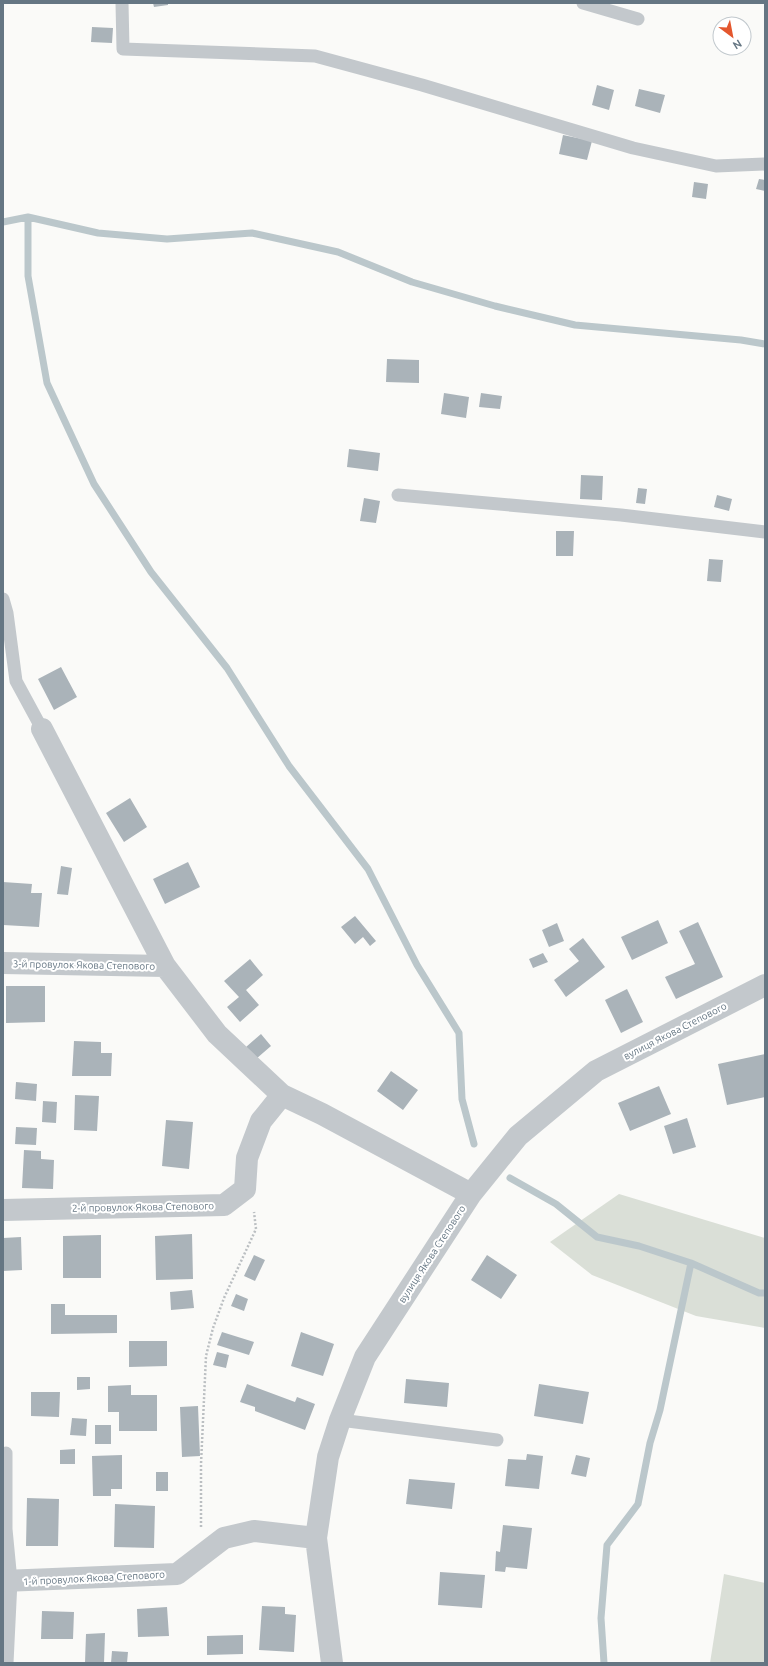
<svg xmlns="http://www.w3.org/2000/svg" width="768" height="1666" viewBox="0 0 768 1666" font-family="Ubuntu,sans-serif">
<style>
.green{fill:#dadfd7}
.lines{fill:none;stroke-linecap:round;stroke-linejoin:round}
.stream{stroke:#bbc7cb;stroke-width:7}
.building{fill:#aab3b9}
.path{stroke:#bbbfc2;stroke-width:2.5;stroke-dasharray:2 2;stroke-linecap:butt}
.service{stroke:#c3c8cc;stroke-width:13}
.minor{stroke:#c3c8cc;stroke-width:22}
.labels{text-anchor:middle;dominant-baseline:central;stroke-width:4;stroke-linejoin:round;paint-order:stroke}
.street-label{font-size:10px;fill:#657683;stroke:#fff}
</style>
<rect width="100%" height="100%" fill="#fafaf8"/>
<path class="green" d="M619,1194L765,1238V1328L696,1316L592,1275L550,1242Z
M724,1574L765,1583V1663H710Z"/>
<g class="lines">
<path class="stream" d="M28,217V276L47,383L94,484L151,572L227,668L289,766L368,869L417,965L459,1033L462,1099L474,1144
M3,222L28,217L98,233L167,239L252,233L338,252L412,282L495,306L575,325L741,340L765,344
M510,1178L556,1204L597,1237L639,1246L691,1263L759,1293H765
M604,1663L601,1618L607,1545L638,1504L650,1443L660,1410L691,1263"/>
</g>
<path class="building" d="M153,3H168V5L154,7Z
M92,27L113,28L112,43L91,42Z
M597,85L614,90L609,110L592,105Z
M639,89L665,95L660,113L635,106Z
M563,135L592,141L587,160L559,154Z
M759,179L765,180V191L756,189Z
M694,182L708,184L706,199L692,197Z
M387,359L419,360V383L386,382Z
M444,393L469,397L466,418L441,414Z
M481,393L502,396L500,409L479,407Z
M349,449L380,453L378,471L347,467Z
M581,475L603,476L602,500L580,499Z
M638,488L647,489L645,504L636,503Z
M717,495L732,499L729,511L714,507Z
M364,498L380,501L376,523L360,521Z
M556,531H574L573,556H556Z
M709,559L723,560L721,582L707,581Z
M61,667L77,697L54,710L38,679Z
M130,798L147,827L124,842L106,813Z
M188,862L200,887L165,904L153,879Z
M61,866L72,868L68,895L57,894Z
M3,882L32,884L31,893H42L39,927L3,925Z
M355,916L376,941L370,946L363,937L355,944L341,927Z
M658,920L668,943L632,960L621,937Z
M698,922L723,977L676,999L665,977L695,964L679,931Z
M557,923L564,941L549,947L542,930Z
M583,938L605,967L566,997L554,980L579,961L569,949Z
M543,953L548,962L533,968L529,959Z
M250,959L263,975L246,990L259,1005L240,1022L227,1007L239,997L224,981Z
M6,986H45V1022L6,1023Z
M627,989L643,1022L621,1033L605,1000Z
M261,1034L271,1046L256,1059L246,1047Z
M74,1041L101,1042V1053H112L111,1076H72Z
M765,1054V1097L727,1105L718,1064Z
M391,1071L418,1090L403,1110L377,1091Z
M16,1082L37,1084L36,1101L15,1099Z
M659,1086L671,1114L630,1131L618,1103Z
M75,1095L99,1096L97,1131L74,1130Z
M43,1101L57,1102L56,1123L42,1122Z
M687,1118L696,1147L673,1154L664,1126Z
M166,1120L193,1122L189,1169L162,1166Z
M16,1127L37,1128L36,1145L15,1144Z
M24,1150L41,1151V1159L54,1160L53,1189L22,1188Z
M192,1234L193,1279L156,1280L155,1236Z
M101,1235V1278H63V1236Z
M21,1237L22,1270L3,1271V1238Z
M254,1255L265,1260L255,1281L244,1276Z
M487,1255L517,1275L501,1299L471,1280Z
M192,1290L194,1308L171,1310L170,1292Z
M236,1294L248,1299L244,1311L231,1306Z
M51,1304H65V1315H117V1333L51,1334Z
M222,1332L254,1342L249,1355L217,1345Z
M301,1332L334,1344L323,1376L291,1366Z
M129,1341H167V1366L129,1367Z
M217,1352L229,1355L226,1368L213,1365Z
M77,1377H90V1389L77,1390Z
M406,1379L449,1383L447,1407L404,1403Z
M247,1384L295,1402L297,1397L315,1404L305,1430L255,1411V1407L240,1402Z
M539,1384L589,1392L583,1424L534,1416Z
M131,1385V1395H157V1431H119V1412H108V1386Z
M31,1392H60L59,1417L31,1416Z
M198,1406L200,1456L182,1457L180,1407Z
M72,1418L87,1419L86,1436L70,1435Z
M95,1425H111V1444H95Z
M75,1449V1464H60V1450Z
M527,1454L543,1456L539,1489L505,1486L508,1459L526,1460Z
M122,1455V1489H111V1496H93L92,1456Z
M576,1455L590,1458L586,1477L571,1474Z
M156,1472H168V1491H156Z
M409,1479L455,1483L452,1509L406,1504Z
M27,1498L59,1499L58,1546H26Z
M115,1504L155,1506L154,1548L114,1547Z
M503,1525L532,1528L527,1569L506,1567L505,1572L495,1571L496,1551L500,1552Z
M440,1572L485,1575L482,1608L438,1605Z
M262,1606L285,1607V1614L296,1615L294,1652L259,1650Z
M167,1607L169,1636L138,1637L137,1609Z
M42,1611L74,1612L73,1639H41Z
M105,1633L104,1663H85L86,1634Z
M243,1635V1654L207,1655V1636Z
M112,1651L128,1652L127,1663H111Z"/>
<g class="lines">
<path class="path" d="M201,1527V1464L206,1356L213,1328L224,1298L256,1229L254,1212"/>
<path class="service" d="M122,3L123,49L315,56L422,85L633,148L716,166L765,164
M583,3L638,19
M398,495L621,515L765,532
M3,599L7,613L16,681L42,729
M340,1420L497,1440
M6,1453V1529L11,1581L7,1663"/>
<path class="minor" d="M42,729L165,966L217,1034L282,1095L322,1114L471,1194
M3,963L165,966
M3,1210L224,1205L245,1189L247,1158L261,1121L282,1095
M3,1581L177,1574L224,1538L254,1531L316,1538
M332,1663L316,1538L328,1457L340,1420L365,1357L471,1194L518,1136L596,1071L765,985"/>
</g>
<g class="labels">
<g class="street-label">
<text transform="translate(84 965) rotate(1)">3-й провулок Якова Степового</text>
<text transform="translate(675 1031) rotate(-27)">вулиця Якова Степового</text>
<text transform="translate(143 1207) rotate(-1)">2-й провулок Якова Степового</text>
<text transform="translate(432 1254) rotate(-57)">вулиця Якова Степового</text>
<text transform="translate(94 1578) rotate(-3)">1-й провулок Якова Степового</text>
</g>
</g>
<rect width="768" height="1666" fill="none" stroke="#657683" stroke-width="8"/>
<g transform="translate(732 36) rotate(148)"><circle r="19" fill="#ffffff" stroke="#c1c8cd"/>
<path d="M0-3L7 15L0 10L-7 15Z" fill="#e4572e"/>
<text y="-6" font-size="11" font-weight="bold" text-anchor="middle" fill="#657683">N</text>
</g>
</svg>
